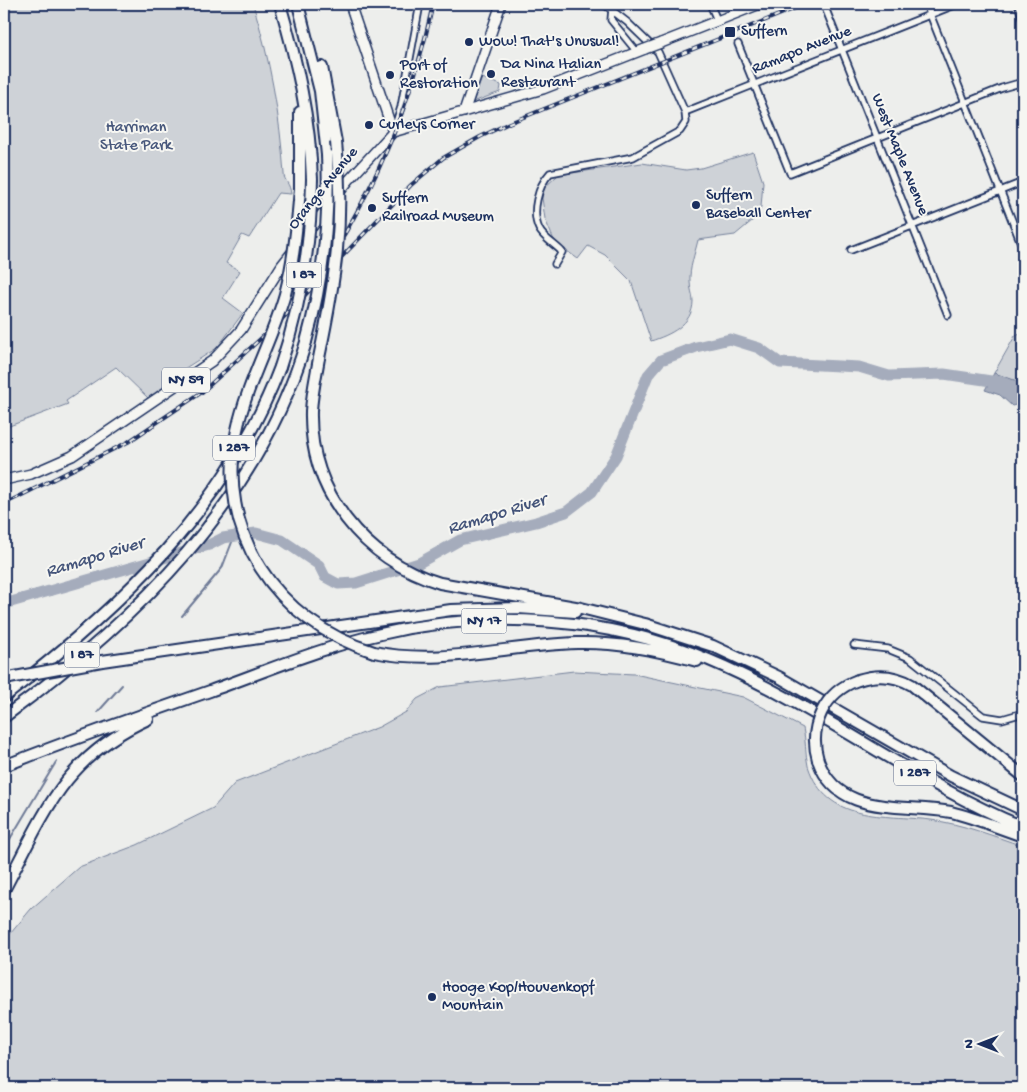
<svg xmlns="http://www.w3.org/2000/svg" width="1027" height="1092" viewBox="0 0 1027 1092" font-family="'Gochi Hand',sans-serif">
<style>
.green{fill:#ced2d7;stroke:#74809a}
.water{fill:#a5acbc;stroke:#6e7a96}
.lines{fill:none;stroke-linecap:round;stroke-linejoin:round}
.stream{stroke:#6e7a96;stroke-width:2}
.river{stroke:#a5acbc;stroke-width:11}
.street-casing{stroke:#1b2f5e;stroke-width:9}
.primary-casing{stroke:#1b2f5e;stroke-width:12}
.highway-casing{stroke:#1b2f5e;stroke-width:14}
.street{stroke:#f6f6f2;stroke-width:5.5}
.primary{stroke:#f6f6f2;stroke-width:9}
.highway{stroke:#f6f6f2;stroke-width:10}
.rail-casing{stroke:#1b2f5e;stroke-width:4}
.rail{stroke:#f6f6f2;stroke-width:2;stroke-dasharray:5.5;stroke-linecap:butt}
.primary-bridge-casing{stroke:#1b2f5e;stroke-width:12;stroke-linecap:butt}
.highway-bridge-casing{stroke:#1b2f5e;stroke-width:14;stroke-linecap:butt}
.primary-bridge{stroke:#f6f6f2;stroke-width:9}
.highway-bridge{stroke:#f6f6f2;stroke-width:10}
.poi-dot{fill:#1b2f5e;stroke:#f6f6f2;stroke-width:2}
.labels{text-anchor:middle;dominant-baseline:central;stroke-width:4;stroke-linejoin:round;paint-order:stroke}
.shield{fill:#f6f6f2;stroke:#5d6b8a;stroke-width:1}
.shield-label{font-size:15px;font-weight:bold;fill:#1b2f5e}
.poi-label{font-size:16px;fill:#1b2f5e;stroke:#f6f6f2;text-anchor:start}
.street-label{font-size:16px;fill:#1b2f5e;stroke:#f6f6f2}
.park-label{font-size:16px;fill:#48587c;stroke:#f6f6f2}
.water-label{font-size:18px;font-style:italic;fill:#44547a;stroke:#f6f6f2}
</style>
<rect width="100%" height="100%" fill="#edeeec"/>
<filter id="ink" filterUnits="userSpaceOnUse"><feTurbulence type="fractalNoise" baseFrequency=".02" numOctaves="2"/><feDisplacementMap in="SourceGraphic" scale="10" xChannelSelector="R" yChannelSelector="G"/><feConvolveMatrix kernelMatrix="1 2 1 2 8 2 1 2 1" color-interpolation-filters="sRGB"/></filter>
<g filter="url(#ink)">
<path class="green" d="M4,4H253C270,59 280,116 284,174C284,181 290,183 291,194L278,193L249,238L242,235L226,263L240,271L223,298L243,313L217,348L176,374L178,377L148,398L116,367L66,401L68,404L4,428Z
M482,78L501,85L500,92L473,102Z
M753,152L763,182L761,207L753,220L735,235L698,240C695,253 689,269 690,282C690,289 693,295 693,301C693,325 669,335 651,341L631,281L605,255L588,246L578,259L560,246L553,238L545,219L542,198L544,188L558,175L642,163L686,170L701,168Z
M1023,333V383H1021L994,373L1015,336Z
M574,671L634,674L743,697L803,728C806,740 805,753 808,766C827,824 884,814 931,820C963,824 993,836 1023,846V1088H4L5,940L31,909L79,867L137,845L213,808L235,783L379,727L406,712L417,699L440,687Z"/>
<path class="water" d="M994,373L1023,383V403L1012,406L1000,395L985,390Z"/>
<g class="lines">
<path class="stream" d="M182,616L222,568L234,537
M98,712L122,685
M4,849L56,762"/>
<path class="river" d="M4,604L209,545L223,538L256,533L282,540L319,565L325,577L338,584L356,583L419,563L460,540L536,522L566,512L592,492L616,456L648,375L661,360L696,347L730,339L759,348L780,363L859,367L889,376L944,374L998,382L1023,393"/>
<defs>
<path id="street" d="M710,4L717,20
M926,4L1023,248
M1018,4L1023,20
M824,5L948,315
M612,9L611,20L637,52
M738,44L790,173L1002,88L1023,82
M685,112L957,4
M393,132L401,107L420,4
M851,250L1023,182
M555,264L562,252C556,245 543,238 539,229C531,212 538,186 550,173L633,157L680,131L686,122L685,112L658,52L627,22L604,4
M854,645L888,649L910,658L983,716L1002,719L1023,713"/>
<path id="primary" d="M350,4L393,132
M661,43L760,4
M464,112L501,4
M4,480L31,474L72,456L212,361L241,330L282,265L349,180L393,132L543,89L645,49"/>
<path id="highway" d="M280,4C297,62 310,118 312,179
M298,4L320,91L327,155
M322,67L336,142
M300,112V189
M319,358C316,376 312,393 311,411C309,492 364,560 440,583L581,608L645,624L713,646L779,677L951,776L1023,810
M374,652C442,666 509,645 577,643C618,642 658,650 697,661
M102,661L451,610L518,608L575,612
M858,680C876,674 895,675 912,685L1023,776
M4,697C120,607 227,507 280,367
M4,717C135,621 258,502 306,342
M818,760C838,818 903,803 951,812C975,818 999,828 1023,836
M4,766C72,739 141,715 210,691C266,671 322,647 381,634C488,609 608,617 709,660C819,706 913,782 1023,827
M4,890C44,814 64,757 148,719"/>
</defs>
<use href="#street" class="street-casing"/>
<use href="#primary" class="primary-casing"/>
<use href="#highway" class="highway-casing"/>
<use href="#street" class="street"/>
<use href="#primary" class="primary"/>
<use href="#highway" class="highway"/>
<defs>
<path id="rail" d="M322,270C376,189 413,99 433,4
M4,504L128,442L202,392L280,321L411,185L443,158L480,137L509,123L806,4"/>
</defs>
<use href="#rail" class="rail-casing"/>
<use href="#rail" class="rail"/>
<defs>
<path id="primary-bridge" d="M645,49L661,43"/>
<path id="highway-bridge" d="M300,189C297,225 294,260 285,294C272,340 247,383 237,430C215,532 276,622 374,652
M306,342C323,281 330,219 327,155
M319,358C335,281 345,221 336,142
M280,367C301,306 311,244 312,179
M4,679L102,661
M818,760C808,727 824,692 858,680"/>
</defs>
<use href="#primary-bridge" class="primary-bridge-casing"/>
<use href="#highway-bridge" class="highway-bridge-casing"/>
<use href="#primary-bridge" class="primary-bridge"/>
<use href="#highway-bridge" class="highway-bridge"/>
</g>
</g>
<g class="poi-dot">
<rect x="724" y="26" width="12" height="12" rx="2.5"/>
<circle cx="469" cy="42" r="5"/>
<circle cx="491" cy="74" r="5"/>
<circle cx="390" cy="75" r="5"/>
<circle cx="369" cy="125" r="5"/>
<circle cx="696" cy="205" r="5"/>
<circle cx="372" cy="208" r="5"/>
<circle cx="432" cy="997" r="5"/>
</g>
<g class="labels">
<g class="shield">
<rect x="286.5" y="262.5" width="35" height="25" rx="4"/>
<rect x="162" y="367.5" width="48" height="25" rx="4"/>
<rect x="213" y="435.5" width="42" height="25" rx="4"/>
<rect x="461.5" y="608.5" width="45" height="25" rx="4"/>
<rect x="64.5" y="642.5" width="35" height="25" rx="4"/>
<rect x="894" y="760.5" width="42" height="25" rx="4"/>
</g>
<g class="shield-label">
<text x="304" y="275">I 87</text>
<text x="186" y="380">NY 59</text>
<text x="234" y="448">I 287</text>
<text x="484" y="621">NY 17</text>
<text x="82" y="655">I 87</text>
<text x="915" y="773">I 287</text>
</g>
<g class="poi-label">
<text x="741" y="32">Suffern</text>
<text x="479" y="42">Wow! That's Unusual!</text>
<text x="501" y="65">Da Nina Italian<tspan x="501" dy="18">Restaurant</tspan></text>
<text x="400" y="66">Port of<tspan x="400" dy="18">Restoration</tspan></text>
<text x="379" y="125">Curleys Corner</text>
<text x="706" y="196">Suffern<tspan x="706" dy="18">Baseball Center</tspan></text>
<text x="382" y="199">Suffern<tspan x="382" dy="18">Railroad Museum</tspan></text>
<text x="442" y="988">Hooge Kop/Houvenkopf<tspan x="442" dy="18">Mountain</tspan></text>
</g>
<g class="street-label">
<text transform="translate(802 51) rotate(-22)">Ramapo Avenue</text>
<text transform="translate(899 155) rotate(68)">West Maple Avenue</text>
<text transform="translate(324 189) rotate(-51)">Orange Avenue</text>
</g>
<g class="park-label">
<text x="136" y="128">Harriman<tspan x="136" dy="18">State Park</tspan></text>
</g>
<g class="water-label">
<text transform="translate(497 515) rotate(-17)">Ramapo River</text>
<text transform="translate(95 558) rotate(-17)">Ramapo River</text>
</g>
</g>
<rect width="1027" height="1092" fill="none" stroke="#f6f6f2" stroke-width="20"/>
<rect x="10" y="10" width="1007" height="1072" fill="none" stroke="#1b2f5e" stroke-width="2" filter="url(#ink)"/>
<g transform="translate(980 1044) rotate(270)" stroke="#f6f6f2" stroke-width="4" paint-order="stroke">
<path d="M0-4L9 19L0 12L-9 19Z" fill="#1b2f5e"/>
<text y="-8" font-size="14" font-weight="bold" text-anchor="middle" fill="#1b2f5e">N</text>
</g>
</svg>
